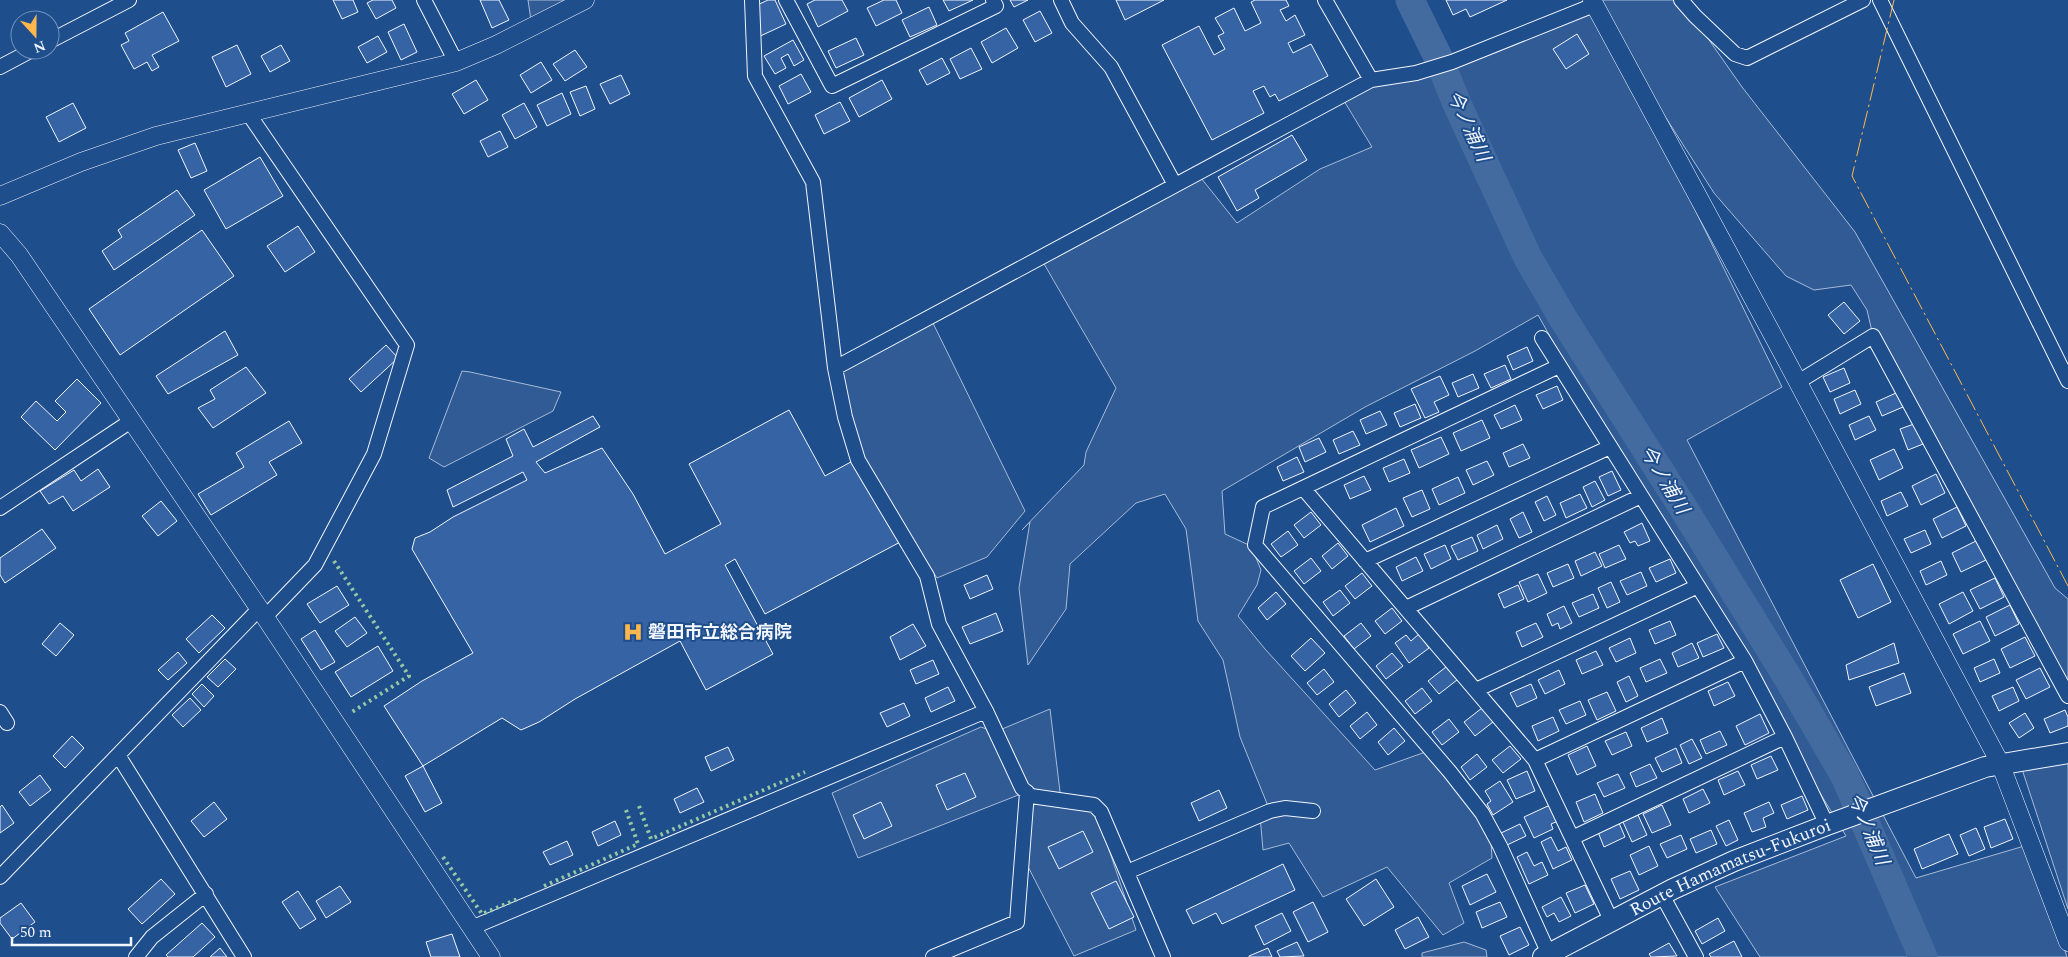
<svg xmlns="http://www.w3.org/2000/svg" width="2068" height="957" viewBox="0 0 2068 957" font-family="Spectral,'Noto Sans JP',serif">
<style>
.green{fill:#305b95;stroke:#a8bbd7}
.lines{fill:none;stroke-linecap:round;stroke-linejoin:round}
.river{stroke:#446ba0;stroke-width:29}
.building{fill:#3563a3;stroke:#f2f6ff}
.minor-casing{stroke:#f2f6ff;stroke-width:16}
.tertiary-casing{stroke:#f2f6ff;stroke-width:19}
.secondary-casing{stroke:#f2f6ff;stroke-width:22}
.minor{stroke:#1f4e8c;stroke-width:14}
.tertiary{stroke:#1f4e8c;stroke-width:18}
.secondary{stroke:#1f4e8c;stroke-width:20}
.hedge{stroke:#97c8a6;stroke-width:4;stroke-dasharray:2.5 4;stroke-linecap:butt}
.power{stroke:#ffb74d;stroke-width:1;stroke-dasharray:18 4 2.5 4;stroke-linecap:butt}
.labels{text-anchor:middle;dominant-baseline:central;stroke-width:4;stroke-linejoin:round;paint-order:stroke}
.poi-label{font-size:18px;font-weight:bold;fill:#f2f6ff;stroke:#1f4e8c;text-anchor:start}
.street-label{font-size:18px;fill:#f2f6ff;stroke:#1f4e8c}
.water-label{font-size:19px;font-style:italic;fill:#f2f6ff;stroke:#1f4e8c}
</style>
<rect width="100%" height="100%" fill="#1f4e8c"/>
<path class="green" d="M528,0H585L532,27Z
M1592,0H1681L1742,87L1855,232L2055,588L2068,599V694L1873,336L1867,310L1851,285L1814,290L1786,276L1714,193L1597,10L1782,387L1687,440L1916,878L2031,844L2067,957H1760L1715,887L1846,836L1627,474L1538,315L1475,351L1365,407L1222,491L1225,534L1251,546L1261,570L1257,585L1238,616L1265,649L1375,770L1431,750L1490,827L1492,858L1449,883L1464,923L1443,935L1387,867L1323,897L1289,843L1263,850L1260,816L1270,811L1240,737L1223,660L1198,621L1186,529L1165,494L1136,503L1070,564L1066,609L1028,665L1019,588L1030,522L1022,530L1084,465L1086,452L1116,388L1040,257L1197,173L1237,223L1320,169L1372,147L1341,96L1371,80L1425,75Z
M930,317L1025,511L987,557L937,578L858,460L835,368Z
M462,371L470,372L561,392L553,411L444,467L429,458Z
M1050,709L1061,800L1094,805L1136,930L1074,956L1022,855L1026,792L858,858L832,793L981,727L995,732Z
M2068,753V909L2019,760Z
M1464,942L1486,950L1487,957H1422V953Z"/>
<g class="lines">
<path class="river" d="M1410,0L1438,57L1457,104L1528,258L1564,320L1682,506L1788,678L1845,776L1923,957"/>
</g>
<path class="building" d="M333,0H353L358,12L342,19Z
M373,0H392L396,8L376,19L367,3Z
M480,0H499L509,20L492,28Z
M768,0H775L786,24L754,39L753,7Z
M815,0H842L848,11L818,27L807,4Z
M884,0H896L902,13L876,26L867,8Z
M943,0H973L949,11Z
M1010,0H1028L1014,7Z
M1116,0H1164L1125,20Z
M1255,0H1286L1289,6L1280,10L1286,21L1295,15L1305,35L1288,43L1293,53L1311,44L1328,76L1279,101L1275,94L1270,97L1264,86L1253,91L1264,113L1212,140L1162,45L1199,26L1214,55L1225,49L1218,36L1224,33L1215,18L1234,8L1245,31L1261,23L1251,2Z
M1446,0H1507L1470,17L1466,9L1453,15Z
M929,7L937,25L910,37L902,20Z
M1040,11L1052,33L1035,42L1023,20Z
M163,12L179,41L152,55L159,67L152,71L147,62L134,69L121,45L129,41L125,33Z
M404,24L417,52L401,60L388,32Z
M1006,28L1018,48L992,63L981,42Z
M1577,34L1589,54L1566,69L1553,49Z
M378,36L387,52L367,63L358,47Z
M856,38L864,55L836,68L828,51Z
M793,40L804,60L794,66L788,54L781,58L786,68L775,74L764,56Z
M237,45L251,74L226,87L212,57Z
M281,45L290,61L270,72L261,56Z
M971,48L982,69L960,79L950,59Z
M575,50L587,67L565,81L553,64Z
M942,58L950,73L927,85L919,70Z
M541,62L552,80L531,93L520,75Z
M801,74L811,92L788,104L779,86Z
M621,75L630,94L610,104L600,84Z
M476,80L488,100L464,114L452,94Z
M882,80L892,99L859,117L849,98Z
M586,86L595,109L580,116L570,92Z
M562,93L571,114L547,126L537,105Z
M840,102L850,121L824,134L815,115Z
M73,103L86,128L59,142L46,117Z
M524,103L537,127L515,139L502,115Z
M500,131L508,147L488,157L480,141Z
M1292,135L1307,160L1255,190L1259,198L1237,211L1218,177Z
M195,143L207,171L191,178L178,150Z
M260,157L283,196L226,229L204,190Z
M177,190L195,215L114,270L102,251L122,237L118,230Z
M298,226L315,252L285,272L267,246Z
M202,230L234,276L120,355L89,309Z
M1844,302L1860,321L1844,334L1828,315Z
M225,331L238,355L168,394L156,376Z
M386,345L398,358L361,392L349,379Z
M1527,347L1533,361L1513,370L1507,356Z
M1505,365L1511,379L1491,388L1484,374Z
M246,367L266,393L213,428L198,408L215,399L210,390Z
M1844,368L1850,383L1830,392L1823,377Z
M1473,374L1479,388L1458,397L1452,383Z
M1440,376L1449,395L1434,402L1439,412L1425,418L1411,389Z
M77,379L101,403L55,450L21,417L36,401L57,421L66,412L55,401Z
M1557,386L1563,400L1543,409L1536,395Z
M1855,390L1861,404L1840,414L1834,399Z
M1896,393L1903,407L1882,416L1876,402Z
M1415,404L1421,418L1400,427L1394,413Z
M1515,405L1522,420L1501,429L1494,415Z
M789,410L825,476L860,457L904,540L765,614L735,559L725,565L773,654L706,690L680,641L575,699L539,722L521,730L502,718L423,766L384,706L422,681L473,653L412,549L415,538L430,532L453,517L527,480L523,472L453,507L447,490L513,456L506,439L524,429L533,447L593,416L600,427L536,462L545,473L602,448L633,494L665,554L721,524L689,464Z
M1380,411L1387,425L1366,434L1360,420Z
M1869,416L1876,430L1855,440L1849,425Z
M1482,420L1490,438L1461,451L1453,433Z
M289,421L302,443L269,462L277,475L211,515L198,494L244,467L236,453Z
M1914,424L1923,444L1908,450L1900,429Z
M1353,431L1360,445L1339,454L1333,440Z
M1441,437L1449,454L1419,468L1411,450Z
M1319,438L1326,452L1305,462L1299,447Z
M1523,444L1530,458L1509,467L1503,453Z
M1894,449L1903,468L1879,480L1870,460Z
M1297,457L1304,472L1283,481L1277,467Z
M1404,459L1410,473L1389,482L1383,468Z
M1487,461L1494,475L1473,485L1466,470Z
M98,469L110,487L73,511L63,496L49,504L40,491L74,470L81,481Z
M1612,471L1621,490L1608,496L1599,477Z
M1936,474L1945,493L1921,505L1912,486Z
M1364,476L1371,490L1350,499L1344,485Z
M1458,477L1465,493L1439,505L1432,489Z
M1595,481L1605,500L1592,507L1583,487Z
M1422,490L1430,509L1412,517L1403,498Z
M1901,492L1908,506L1887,516L1881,501Z
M1580,494L1587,508L1566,518L1560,503Z
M1547,496L1556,515L1544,521L1535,502Z
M161,501L177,521L158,536L142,516Z
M1957,507L1966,526L1942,538L1933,519Z
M1396,508L1404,526L1370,542L1362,525Z
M1311,512L1321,525L1304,538L1294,525Z
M1523,512L1532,532L1519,538L1510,519Z
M1642,523L1650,541L1638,546L1635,541L1630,543L1624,532Z
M1497,525L1503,539L1483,549L1477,535Z
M42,529L56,548L5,583L0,575V558Z
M1925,530L1931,544L1911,553L1904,539Z
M1288,531L1298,545L1281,557L1271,544Z
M1472,537L1478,551L1458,560L1451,546Z
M1976,541L1986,560L1961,572L1952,553Z
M1338,543L1348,556L1332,569L1322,556Z
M1445,545L1451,559L1431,569L1424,554Z
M1619,545L1626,559L1605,568L1599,554Z
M1595,552L1602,566L1581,576L1575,561Z
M1416,557L1423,571L1402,581L1396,567Z
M1311,558L1321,571L1304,584L1294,571Z
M1670,559L1676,573L1656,582L1649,568Z
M1941,561L1947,575L1926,585L1920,571Z
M1568,564L1574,578L1553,587L1547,573Z
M1873,564L1891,602L1858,618L1840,580Z
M1641,572L1647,586L1627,595L1620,581Z
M1362,573L1372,586L1355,599L1345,586Z
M1538,574L1547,593L1528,602L1519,582Z
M987,575L993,589L970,599L964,585Z
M1995,578L2004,597L1980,609L1970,590Z
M1611,582L1620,602L1607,608L1598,588Z
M1518,585L1524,599L1504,608L1498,594Z
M337,586L349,605L320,623L307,604Z
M1340,590L1350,603L1333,616L1323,602Z
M1276,592L1286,604L1267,620L1258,608Z
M1963,592L1973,611L1949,624L1939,604Z
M1593,594L1599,608L1579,617L1572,603Z
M2010,605L2019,624L1995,636L1986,617Z
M1564,606L1572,623L1560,629L1558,623L1552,626L1547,614Z
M1392,608L1402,621L1385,634L1375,621Z
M996,613L1003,631L970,644L962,627Z
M212,615L225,628L199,653L186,639Z
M355,617L367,633L347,647L335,631Z
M1670,621L1676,635L1655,644L1649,630Z
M1980,621L1990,641L1963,654L1953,634Z
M60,623L74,635L56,656L42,644Z
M1361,623L1371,636L1354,649L1344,636Z
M1536,623L1543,637L1522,647L1516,632Z
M913,624L926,646L900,660L890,637Z
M315,630L335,662L321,670L301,639Z
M1419,634L1429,648L1409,663L1395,643L1406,635L1411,641Z
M1717,634L1724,648L1703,657L1697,643Z
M2025,637L2035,656L2010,668L2001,649Z
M1311,638L1325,653L1305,671L1291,656Z
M1630,638L1636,653L1616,662L1609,648Z
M1692,643L1699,658L1678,667L1672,653Z
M1894,643L1899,663L1849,680L1846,665Z
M378,646L393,671L351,697L335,672Z
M1596,651L1603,665L1582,674L1576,660Z
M178,652L187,663L168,680L158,670Z
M1392,653L1403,666L1386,679L1376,666Z
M225,659L236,669L218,687L207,677Z
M1660,659L1667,673L1646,682L1640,668Z
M1994,659L2000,673L1980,682L1974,668Z
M933,660L939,674L916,684L910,670Z
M1446,667L1457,680L1439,694L1428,681Z
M2040,668L2050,687L2026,699L2016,680Z
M1324,669L1334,682L1317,695L1307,683Z
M1559,670L1565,684L1545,694L1538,680Z
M1904,673L1911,693L1876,706L1869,687Z
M1629,676L1638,696L1626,702L1617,682Z
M1728,682L1735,696L1714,706L1708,691Z
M202,684L214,696L204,707L192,694Z
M1531,684L1537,698L1517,707L1510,693Z
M948,687L955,701L931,712L925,698Z
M2013,687L2019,701L1999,711L1992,696Z
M1422,688L1432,701L1415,714L1405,701Z
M1346,690L1356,703L1339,717L1329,704Z
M1607,692L1616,711L1597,720L1588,700Z
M190,698L201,710L183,727L172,715Z
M1580,701L1586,715L1566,724L1559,710Z
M904,703L910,716L887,727L880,713Z
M1482,708L1493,722L1475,736L1464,722Z
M2065,710L2068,717V726L2050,733L2044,719Z
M1367,712L1377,725L1360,739L1350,726Z
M2025,713L2034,728L2019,738L2009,723Z
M1760,714L1769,733L1745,745L1736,726Z
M1553,717L1559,731L1538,741L1532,726Z
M1662,718L1668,733L1647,742L1641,728Z
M1449,719L1459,732L1442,745L1432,732Z
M1394,728L1405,741L1388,755L1378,742Z
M1720,731L1727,745L1706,754L1700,740Z
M1626,732L1632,746L1612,755L1605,741Z
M72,736L84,748L65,768L53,756Z
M1692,739L1702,758L1689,764L1680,745Z
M1510,746L1521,759L1503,773L1492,760Z
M1587,746L1596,766L1577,775L1568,755Z
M728,747L734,760L711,771L705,757Z
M1676,748L1682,763L1662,772L1655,758Z
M1477,754L1487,767L1470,780L1461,767Z
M1771,756L1778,770L1757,779L1751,765Z
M1650,764L1657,778L1636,787L1630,773Z
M423,766L442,803L425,812L405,776Z
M1527,771L1535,791L1516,799L1507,780Z
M1738,771L1745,785L1724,795L1718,780Z
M965,773L976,797L947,810L936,785Z
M1618,774L1625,788L1604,797L1597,783Z
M40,775L51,790L30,806L19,792Z
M1500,781L1513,802L1493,815L1487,804L1491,801L1485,791Z
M697,788L704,802L680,813L674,799Z
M1703,789L1710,803L1689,813L1683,799Z
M1219,790L1227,808L1199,821L1191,803Z
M1595,794L1603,813L1584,822L1576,802Z
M1802,796L1808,810L1787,819L1781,805Z
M214,802L227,819L204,837L191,821Z
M881,802L892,826L864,839L853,815Z
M1769,802L1774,813L1763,818L1766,827L1752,832L1744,813Z
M2,805L14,823L0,833V807Z
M1550,805L1558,821L1551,824L1553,829L1534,838L1524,817Z
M1662,805L1671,825L1652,833L1643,814Z
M1638,815L1647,835L1632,842L1623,822Z
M2005,819L2013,839L1991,848L1984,827Z
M1729,820L1738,840L1726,846L1716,826Z
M615,821L621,835L598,846L592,832Z
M1619,823L1625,837L1604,847L1598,832Z
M1520,824L1526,836L1507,845L1501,833Z
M1976,828L1985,849L1969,856L1960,835Z
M1711,830L1717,844L1696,853L1690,839Z
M1083,831L1093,852L1059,869L1048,847Z
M1949,834L1958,854L1922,869L1914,849Z
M1681,835L1687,849L1667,858L1660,844Z
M1551,837L1558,851L1566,847L1572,860L1553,869L1541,842Z
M567,841L573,855L550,865L543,852Z
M1649,846L1658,866L1639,875L1630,855Z
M1527,852L1534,866L1542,862L1548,875L1529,884L1517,857Z
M1283,864L1295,890L1222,924L1216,913L1193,924L1186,910Z
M1630,871L1639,890L1620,899L1611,879Z
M1487,874L1496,892L1470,905L1462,886Z
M161,879L175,894L142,924L128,909Z
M1376,879L1394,907L1364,926L1346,899Z
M1116,881L1134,917L1109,929L1091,893Z
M1585,885L1594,904L1575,913L1566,893Z
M340,886L351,902L326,918L316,901Z
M298,891L316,919L300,929L282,902Z
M1561,897L1571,916L1559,922L1554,913L1547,917L1542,907Z
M1313,902L1328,932L1308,942L1293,912Z
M1500,902L1507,917L1482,928L1476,912Z
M21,903L35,922L12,939L0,923V918Z
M1282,913L1291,931L1264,945L1255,926Z
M1418,917L1429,937L1405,949L1395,930Z
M1718,918L1725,931L1702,944L1695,931Z
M202,923L215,937L193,957H168L166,955Z
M1520,927L1529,945L1509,955L1500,936Z
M452,934L460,957H431L426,942Z
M1734,941L1742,957H1711L1709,954Z
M1297,942L1304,956L1280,957L1277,951Z
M1669,943L1677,956L1651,957L1649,954Z
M220,948L227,957H210Z
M1268,948L1272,957H1249V956Z"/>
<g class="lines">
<defs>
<path id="minor" d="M424,0L456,62
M752,0L755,76L813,182L835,368L845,417L858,460L927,576L939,624L986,711L1022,788L1031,796L1094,805L1101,812L1163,957
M786,0L832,86L996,6L993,0
M1061,0L1072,23L1111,67L1175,185
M1325,0L1371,80
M1681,0L1695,16L1735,54L1747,58L1863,0
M1880,0L2068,381
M50,41L129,0
M0,67L32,50
M248,113L407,345L374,454L315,565L265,617
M1542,338L1745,661L1785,737L1827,825
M835,368L1371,80L1416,73L1452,62L1594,5
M1798,382L1873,336L2068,696
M1303,488L1535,760L1611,920
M0,508L131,421
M1365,561L1610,447
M1406,608L1641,496
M1476,690L1698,586
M0,712L7,723
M118,755L244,957
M1535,760L1745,661
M1572,838L1785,737
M1127,872L1270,811L1285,808L1313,811
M0,877L259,609
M1662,895L1696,957
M471,928L986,711
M1549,954L1500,846L1482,813L1450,772L1255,545L1263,507L1559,366
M136,957L152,937L206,894
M933,957L1017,922L1027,792"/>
<path id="tertiary" d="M1592,0L1783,354L2000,763L2068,942
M0,196L81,162L156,136L456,62L496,45L585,0
M0,233L19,255L265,617L491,957"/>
<g id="secondary">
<path id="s1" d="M1543,957L1673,889L1734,861L1827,825L1985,767L2068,753"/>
</g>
</defs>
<use href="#minor" class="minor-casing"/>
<use href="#tertiary" class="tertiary-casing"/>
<use href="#secondary" class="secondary-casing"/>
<use href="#minor" class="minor"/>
<use href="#tertiary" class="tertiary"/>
<use href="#secondary" class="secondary"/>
<path class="hedge" d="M334,561L409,676L352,712
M639,806L651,839L805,772
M443,857L482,914L520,898
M544,886L638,844L626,810"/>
<path class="power" d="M1894,0L1852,176L2068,586"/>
</g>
<defs>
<symbol id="hospital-bare" viewBox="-9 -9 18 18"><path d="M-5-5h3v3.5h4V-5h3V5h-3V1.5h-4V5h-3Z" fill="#ffb74d" stroke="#1f4e8c" stroke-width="2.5" paint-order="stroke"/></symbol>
</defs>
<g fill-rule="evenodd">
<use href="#hospital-bare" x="619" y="618" width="28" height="28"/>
</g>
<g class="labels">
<g class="poi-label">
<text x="648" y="632">磐田市立総合病院</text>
</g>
<g class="street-label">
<text stroke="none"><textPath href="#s1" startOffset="208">Route Hamamatsu-Fukuroi</textPath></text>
</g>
<g class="water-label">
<text transform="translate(1468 126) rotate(65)">今ノ浦川</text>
<text transform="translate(1664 480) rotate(59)">今ノ浦川</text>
<text transform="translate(1868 829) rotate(67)">今ノ浦川</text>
</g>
</g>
<g transform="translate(35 35) rotate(159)"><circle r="24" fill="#1f4e8c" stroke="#7391ba"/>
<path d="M0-4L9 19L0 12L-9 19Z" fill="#ffb74d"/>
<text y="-8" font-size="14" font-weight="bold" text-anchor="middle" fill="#f2f6ff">N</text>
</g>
<path d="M12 937v8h119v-8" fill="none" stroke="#f2f6ff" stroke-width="2.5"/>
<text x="20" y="937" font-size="15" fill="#f2f6ff" stroke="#1f4e8c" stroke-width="4" paint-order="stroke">50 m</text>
</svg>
